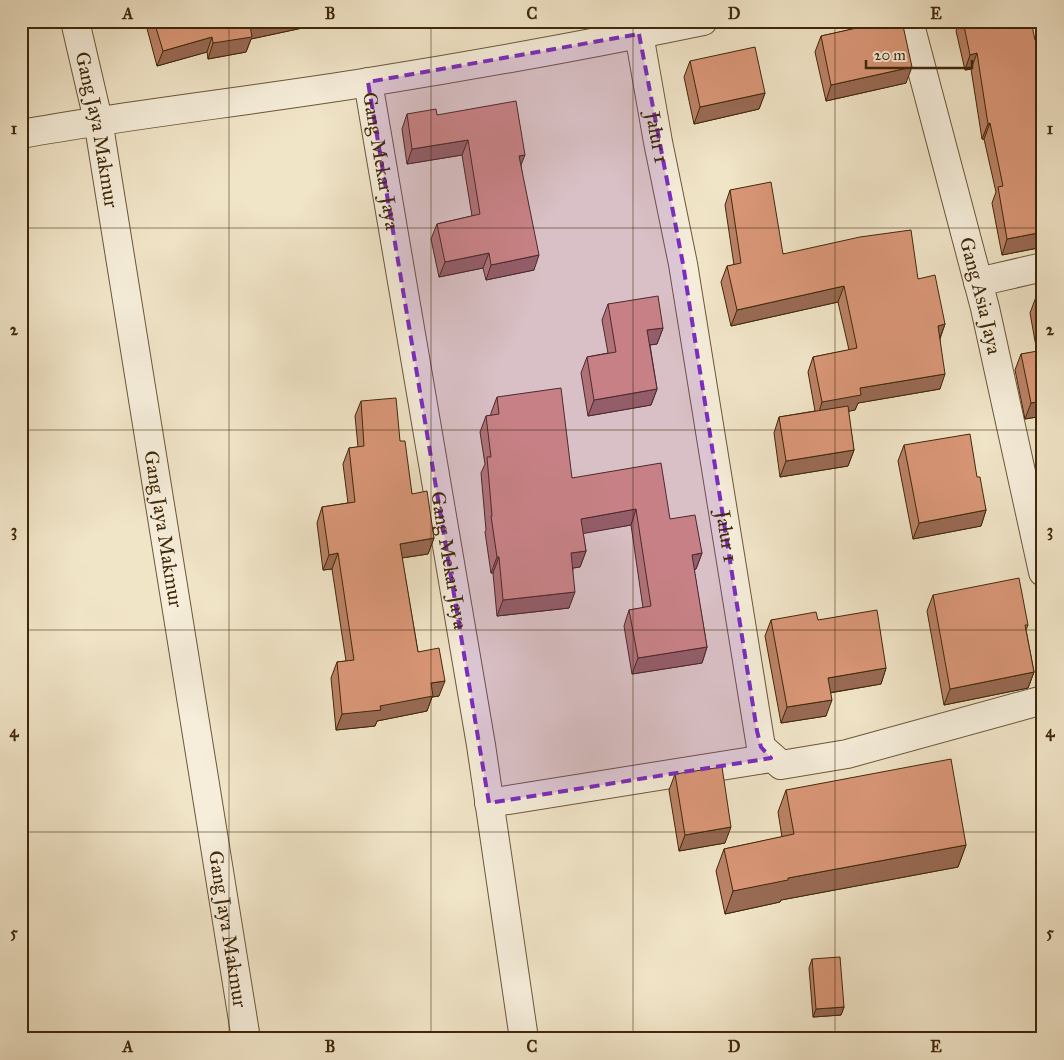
<svg xmlns="http://www.w3.org/2000/svg" width="1064" height="1060" viewBox="0 0 1064 1060" font-family="'IM FELL Great Primer',serif">
<style>
.lines{fill:none;stroke-linecap:round;stroke-linejoin:round}
.minor-casing{stroke:#6c5738;stroke-width:30}
.minor{stroke:#f6eedb;stroke-width:28}
.wall{fill:#bb8267;stroke:#402808}
.shaded-wall{fill:#996a54;stroke:#402808}
.building{fill:#da9778;stroke:#402808}
.marked{fill:#7b2cbf;fill-opacity:0.2;stroke:#7b2cbf;stroke-width:4;stroke-dasharray:10 6;stroke-linejoin:round}
.grid{fill:none;stroke:#402808;stroke-width:1;stroke-opacity:0.55}
.labels{text-anchor:middle;dominant-baseline:central;stroke-width:4;stroke-linejoin:round;paint-order:stroke}
.street-label{font-size:20px;fill:#402808;stroke:#f6eedb}
.neatline{fill:none;stroke:#402808;stroke-width:2}
.grid-label{font-size:16px;text-anchor:middle;font-weight:bold;fill:#402808}
</style>
<rect width="100%" height="100%" fill="#f1e5c8"/>
<filter id="stains"><feTurbulence type="fractalNoise" baseFrequency=".004" numOctaves="4"/><feColorMatrix values="0 0 0 0 .2 0 0 0 0 .09 0 0 0 0 .02 0 0 0 .5 -.17"/></filter>
<radialGradient id="worn" r=".72"><stop offset=".6" stop-color="#630" stop-opacity="0"/><stop offset="1" stop-color="#630" stop-opacity=".3"/></radialGradient>
<g class="lines">
<defs>
<g id="minor">
<path id="s1" d="M75,21L98,120L246,1039"/>
<path id="s2" d="M909,21L985,308L1043,572"/>
<path id="s3" d="M639,34L658,142L683,264L761,747L781,765L847,754L1043,700"/>
<path id="s4" d="M368,82L481,745L524,1039"/>
<path d="M21,134C137,113 253,101 369,82C481,64 592,44 703,21"/>
<path d="M978,282L1043,267"/>
<path d="M489,803L771,758"/>
</g>
</defs>
<use href="#minor" class="minor-casing"/>
<use href="#minor" class="minor"/>
</g>
<path class="wall" d="M145,21H354L322,27L321,24L251,39L246,52L208,59L207,52L157,66Z
M960,21H1031L1043,247L1002,255L992,203L996,192L984,139H982L971,69L965,70L956,31Z
M860,23L906,83L826,101L815,52L821,36L858,28Z
M690,61L765,93L759,109L694,124L684,77Z
M407,114L437,115L521,165L534,270L486,280L483,268L439,277L431,239L437,224L472,216L462,155L407,164L402,129Z
M730,190L783,254L918,279L945,324L940,339V389L858,403L855,410L848,411L854,450L848,466L780,477L774,433L779,417L815,411L808,372L813,357L849,350L838,302L731,326L721,282L727,266L734,265L725,205Z
M1043,296V416L1025,419L1015,370L1021,354L1037,352L1030,313L1036,297Z
M608,304L663,328L657,344L650,345L657,389L651,405L588,416L581,373L587,357L608,353L602,320Z
M497,397L572,478L670,519L702,553L696,569L694,570L707,647L702,663L632,674L624,626L629,610L643,608L631,525L583,533L586,551L580,567L573,568L569,608L497,616L493,573H491L485,532L486,530L481,473L485,464L480,432L486,416L491,415V413Z
M361,401L400,441L412,494L434,538L428,554L402,558L418,652L439,696L432,697L427,711L377,721L375,726L336,730L331,678L337,662L346,661L332,569L323,570L317,523L322,507L348,503L343,464L349,448L358,447L355,416Z
M904,445L977,477L986,510L981,526L913,539L898,461Z
M933,595L1028,625L1026,630L1034,672L1028,688L944,705L927,611Z
M771,620H818L886,668L881,684L830,693L826,716L781,723L765,636Z
M675,774L725,843L679,851L669,790Z
M786,790L966,845L958,867L781,900L780,902L725,914L716,871L724,849L782,837L778,812Z
M812,959L844,1007L841,1015L813,1017L809,968Z"/>
<path class="shaded-wall" d="M269,21H323L321,24L251,39L246,52L208,59L213,43L250,25Z
M324,21H354L322,27Z
M212,37L207,52L157,66L163,51Z
M977,53L971,69L965,70L970,55Z
M912,67L906,83L826,101L831,85Z
M765,93L759,109L694,124L700,107Z
M990,123L984,139H982L988,124Z
M468,140L462,155L407,164L412,149Z
M525,155L519,170V156Z
M1043,232V247L1002,255L1007,239Z
M489,253L483,268L439,277L445,262Z
M539,255L534,270L486,280L491,265Z
M844,286L838,302L731,326L737,310Z
M945,324L939,340L938,326Z
M663,328L657,344L641,346L647,330Z
M945,374L940,389L858,403L855,410L817,418L822,402L860,388Z
M657,389L651,405L588,416L594,400Z
M1043,401V416L1025,419L1031,403Z
M854,450L848,466L780,477L786,461Z
M636,509L631,525L575,535L581,519Z
M986,510L981,526L913,539L919,523Z
M434,538L428,554L394,559L400,544Z
M586,551L580,567L566,569L571,553Z
M338,553L332,569L323,570L329,555Z
M702,553L696,569L686,571L692,555Z
M497,557H499L493,573H491Z
M575,592L569,608L497,616L503,600Z
M707,647L702,663L632,674L638,658Z
M886,668L881,684L822,694L828,678Z
M1034,672L1028,688L944,705L950,689Z
M445,681L439,696L432,697L427,711L377,721L375,726L336,730L342,714L380,706L431,683Z
M832,700L826,716L781,723L787,707Z
M731,827L725,843L679,851L685,835Z
M966,845L958,867L781,900L780,902L725,914L733,891L788,878Z
M844,1007L841,1015L813,1017L816,1009Z"/>
<path class="building" d="M154,21H269L250,25L252,37L213,43L212,37L163,51Z
M871,21H902L912,67L831,85L821,36L861,27L860,23Z
M963,21H1031L1035,40L1043,38V232L1007,239L998,187L1003,186L990,123L988,124L977,53L970,55Z
M755,47L765,93L700,107L690,61Z
M516,101L525,155L519,156L539,255L491,265L489,253L445,262L437,224L480,214L468,140L412,149L407,114L436,109L437,115Z
M771,182L783,254L860,237L911,230L918,279L935,275L945,324L938,326L945,374L860,388L861,395L822,402L813,357L857,348L844,286L737,310L727,266L741,263L730,190Z
M658,296L663,328L647,330L657,389L594,400L587,357L616,352L608,304Z
M1043,296V337L1036,297Z
M1043,350V401L1031,403L1021,354Z
M561,388L572,478L661,463L670,519L695,515L702,553L692,555L707,647L638,658L629,610L651,606L636,509L581,519L586,551L571,553L575,592L503,600L499,557H497L491,516H492L487,457H491L486,416L499,414L497,397Z
M396,398L400,441H405L412,494L427,491L434,538L400,544L418,652L439,648L445,681L431,683L433,696L380,706L381,710L342,714L337,662L354,660L338,553L329,555L322,507L355,502L349,448L364,446L361,401Z
M848,406L854,450L786,461L779,417Z
M970,434L977,477H980L986,510L919,523L904,445Z
M1019,578L1028,625H1025L1034,672L950,689L933,595Z
M877,610L886,668L828,678L832,700L787,707L771,620L816,612L818,620Z
M951,759L966,845L788,878V880L733,891L724,849L794,834L786,790Z
M722,767L731,827L685,835L675,774Z
M840,957L844,1007L816,1009L812,959Z"/>
<path class="marked" d="M639,34L683,264L757,731L761,747L771,758L489,803L368,82Z"/>
<path class="grid" d="M229,21V1039M431,21V1039M633,21V1039M835,21V1039M21,228H1043M21,430H1043M21,630H1043M21,832H1043"/>
<g class="labels">
<g class="street-label">
<text stroke="none"><textPath href="#s1" startOffset="111">Gang Jaya Makmur</textPath></text>
<text stroke="none"><textPath href="#s3" startOffset="105">Jalur 1</textPath></text>
<text stroke="none"><textPath href="#s4" startOffset="80">Gang Mekar Jaya</textPath></text>
<text stroke="none"><textPath href="#s2" startOffset="284">Gang Asia Jaya</textPath></text>
<text stroke="none"><textPath href="#s1" startOffset="516">Gang Jaya Makmur</textPath></text>
<text stroke="none"><textPath href="#s3" startOffset="510">Jalur 1</textPath></text>
<text stroke="none"><textPath href="#s4" startOffset="485">Gang Mekar Jaya</textPath></text>
<text stroke="none"><textPath href="#s1" startOffset="921">Gang Jaya Makmur</textPath></text>
</g>
</g>
<rect width="1064" height="1060" fill="none" stroke="#f1e5c8" stroke-width="55"/>
<path d="M866 60v8h106v-8" fill="none" stroke="#402808" stroke-width="2.5"/>
<text x="874" y="60" font-size="15" fill="#402808" stroke="#f6eedb" stroke-width="4" paint-order="stroke">20 m</text>
<rect x="28" y="28" width="1008" height="1004" class="neatline"/>
<g class="grid-label">
<text x="128" y="19">A</text>
<text x="330" y="19">B</text>
<text x="532" y="19">C</text>
<text x="734" y="19">D</text>
<text x="936" y="19">E</text>
<text x="14" y="134">1</text>
<text x="1050" y="134">1</text>
<text x="14" y="335">2</text>
<text x="1050" y="335">2</text>
<text x="14" y="536">3</text>
<text x="1050" y="536">3</text>
<text x="14" y="737">4</text>
<text x="1050" y="737">4</text>
<text x="14" y="938">5</text>
<text x="1050" y="938">5</text>
<text x="128" y="1052">A</text>
<text x="330" y="1052">B</text>
<text x="532" y="1052">C</text>
<text x="734" y="1052">D</text>
<text x="936" y="1052">E</text>
</g>
<rect width="100%" height="100%" filter="url(#stains)"/>
<rect width="100%" height="100%" fill="url(#worn)"/>
</svg>
